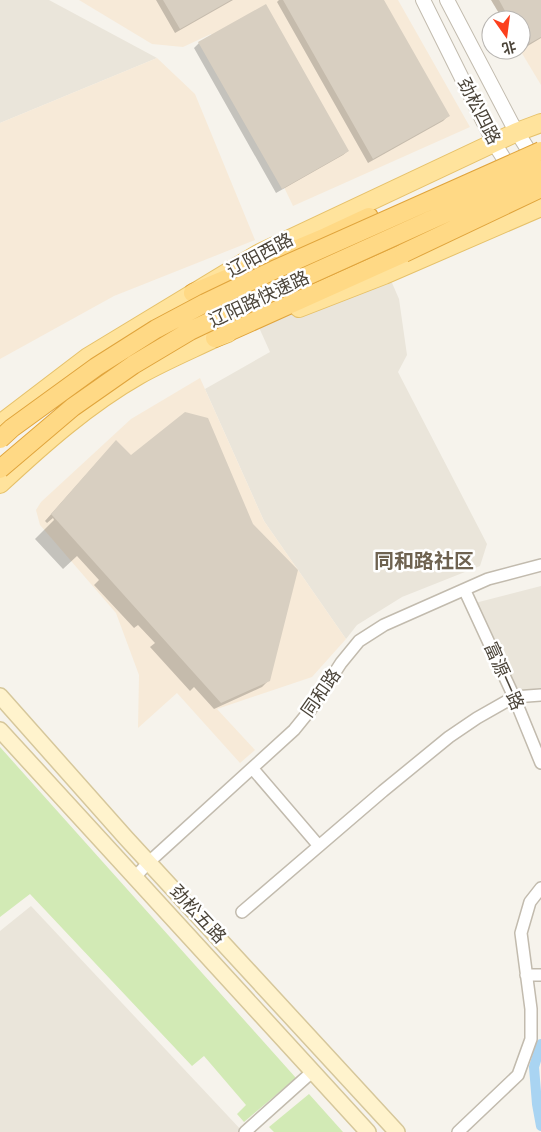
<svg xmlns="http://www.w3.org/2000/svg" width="541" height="1132" viewBox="0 0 541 1132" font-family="Karla,'Noto Sans SC',sans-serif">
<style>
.residential{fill:#eae5da}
.commercial{fill:#f7ead8}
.green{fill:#d2eab5}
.shadow{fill:#0003}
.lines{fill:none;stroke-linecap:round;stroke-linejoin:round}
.canal{stroke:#a9d4f2;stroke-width:10}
.building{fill:#d8cfc1}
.minor-casing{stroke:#c2bbae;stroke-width:14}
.tertiary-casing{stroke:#c2bbae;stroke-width:16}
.secondary-casing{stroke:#d6c79b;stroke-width:18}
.primary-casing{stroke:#e6c16a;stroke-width:20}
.trunk-casing{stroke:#e0a43c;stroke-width:20}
.minor{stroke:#fff;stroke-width:11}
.tertiary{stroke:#fff;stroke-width:14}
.secondary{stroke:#fff3cd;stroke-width:15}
.primary{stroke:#ffe39c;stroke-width:18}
.trunk{stroke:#ffd985;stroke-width:18}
.trunk-bridge-casing{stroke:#e0a43c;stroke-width:20;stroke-linecap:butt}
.trunk-bridge{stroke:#ffd985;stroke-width:18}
.labels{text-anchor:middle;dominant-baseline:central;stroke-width:5;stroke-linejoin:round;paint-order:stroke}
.street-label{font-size:18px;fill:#4b4439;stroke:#fff}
.quarter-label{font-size:20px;font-weight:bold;fill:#6e6250;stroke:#fff}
</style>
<rect width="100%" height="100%" fill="#f6f3ec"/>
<path class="residential" d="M0,0H49L157,58L0,123Z
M386,269L399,299L407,355L398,372L487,544L480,566L402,597L357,625L346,639L264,521L205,389L270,352L257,323Z
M541,586V690L516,692L475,603Z
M31,906L243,1132H0V931Z"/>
<path class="commercial" d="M79,0H398L470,127L293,206L211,34L183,47L152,44Z
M491,0H541V85L520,50L521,20H503Z
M157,58L195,94L255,240L114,296L0,359V123Z
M200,378L264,521L346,639L312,677L217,709L255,750L240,763L177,693L138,728L139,675L116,613L40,525L36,510L41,502L131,419Z"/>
<path class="green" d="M0,747L296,1078L244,1122L237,1114L246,1105L204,1056L192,1066L30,894L0,917Z
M309,1094L343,1132H274L269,1127Z"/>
<path class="shadow" d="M156,0H233L175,33Z
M279,0H383L448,116L443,121L368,163L277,2Z
M491,0H541V38L521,50V20H503Z
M199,43L348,151L343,155L276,193L194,48Z
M109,449L269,680L262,687L214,709L194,687L190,691L150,647L155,643L138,625L134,628L94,585L99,580L77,556L63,569L35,539L54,520L53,518L47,523L45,521Z"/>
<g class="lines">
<path class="canal" d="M541,1044L534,1067L537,1104L541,1126"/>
</g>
<path class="building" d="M163,0H231L180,29Z
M283,0H384L450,116L373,159Z
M499,0H541V37L525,46L521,39V20H510Z
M266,4L349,151L282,189L198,42Z
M185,412L208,418L253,524L298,570L270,681L221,703L51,514L116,440L131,455Z"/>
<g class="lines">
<defs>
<path id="minor" d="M465,591L514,697L541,763
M253,769L319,846
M135,877L149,862L294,730L311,709L341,663L359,641L384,625L488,579L541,565
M242,912L383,791L449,737L477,718L514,697L541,695
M526,975H541
M245,1132L312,1072
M458,1132L518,1075L531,1039V1009L521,933L530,902L541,888"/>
<path id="tertiary" d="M423,0L494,143L513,173
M447,0L512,124L537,164"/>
<path id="secondary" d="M0,696L126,838L397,1132
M0,730L368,1132"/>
<path id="primary" d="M299,308L384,275L541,207
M0,424L88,357L258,254L517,132L541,123
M0,484C43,444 88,404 139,375C164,361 190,350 215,338L228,333"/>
<path id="trunk" d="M193,293L326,237L369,217
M215,338L404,253"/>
</defs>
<use href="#minor" class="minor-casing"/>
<use href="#tertiary" class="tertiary-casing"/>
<use href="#secondary" class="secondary-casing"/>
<use href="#primary" class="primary-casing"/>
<use href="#trunk" class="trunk-casing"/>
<use href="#minor" class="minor"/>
<use href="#tertiary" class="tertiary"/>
<use href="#secondary" class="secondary"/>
<use href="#primary" class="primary"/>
<use href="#trunk" class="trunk"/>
<defs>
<path id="trunk-bridge" d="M404,253L541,188
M0,439L12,428L96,367L156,329L205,303L274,270L541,151
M0,469L73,407L133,365L190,331L267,294L541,170"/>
</defs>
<use href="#trunk-bridge" class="trunk-bridge-casing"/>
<use href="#trunk-bridge" class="trunk-bridge"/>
</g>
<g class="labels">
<g class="street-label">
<text transform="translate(479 111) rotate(63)">劲松四路</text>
<text transform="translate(260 255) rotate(-28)">辽阳西路</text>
<text transform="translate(259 299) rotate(-25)">辽阳路快速路</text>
<text transform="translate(504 676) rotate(66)">富源一路</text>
<text transform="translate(321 693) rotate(-55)">同和路</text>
<text transform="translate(198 914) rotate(47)">劲松五路</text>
</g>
<g class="quarter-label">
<text x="424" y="561">同和路社区</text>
</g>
</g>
<g transform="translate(506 35) rotate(166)"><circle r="24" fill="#ffffff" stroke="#b7b4b0"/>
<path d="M0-4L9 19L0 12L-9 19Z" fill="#fc3f1d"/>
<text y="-8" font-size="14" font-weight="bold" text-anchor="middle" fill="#4b4439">北</text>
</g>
</svg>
